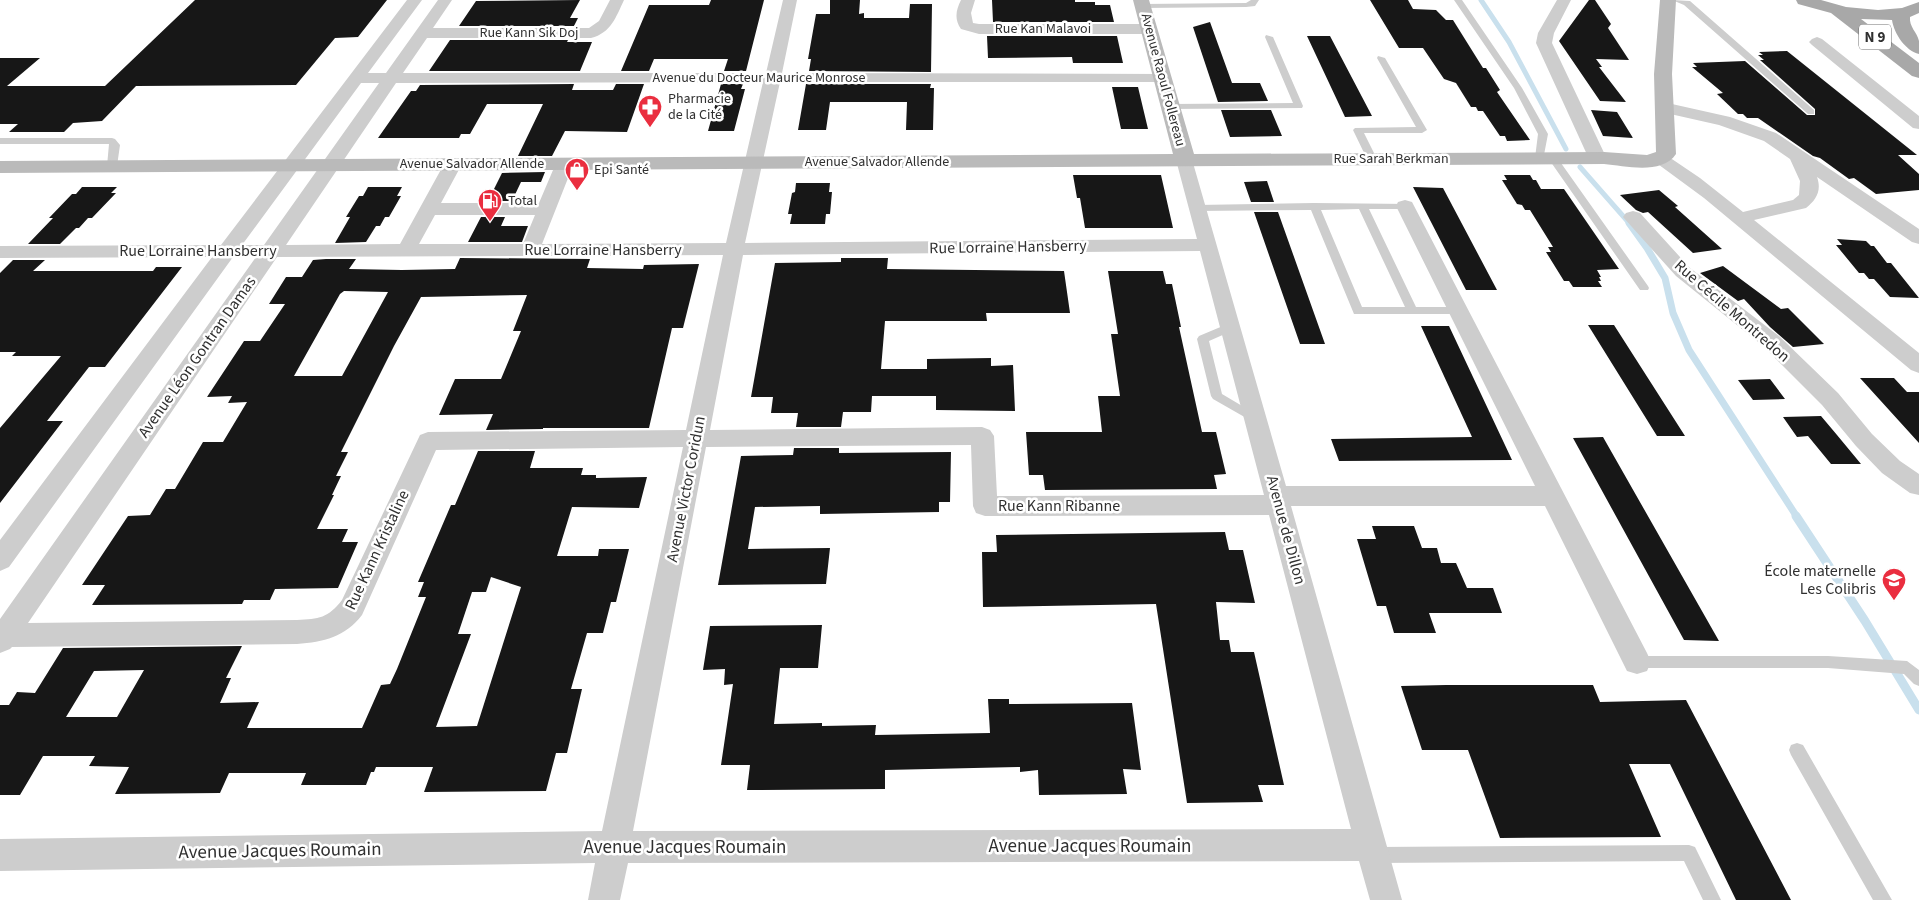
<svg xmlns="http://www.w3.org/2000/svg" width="1919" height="900" viewBox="0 0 1919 900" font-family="'Source Sans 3',sans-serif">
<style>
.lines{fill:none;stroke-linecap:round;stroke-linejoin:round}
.stream-far2{stroke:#c9e0ed;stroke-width:5}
.stream-far1{stroke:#c9e0ed;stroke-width:7}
.stream{stroke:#c9e0ed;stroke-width:9}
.building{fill:#171717;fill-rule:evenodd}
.service{fill:#cdcdcd;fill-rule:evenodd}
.minor{fill:#cdcdcd;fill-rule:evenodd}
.secondary{fill:#bababa;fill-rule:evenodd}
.primary{fill:#a8a8a8;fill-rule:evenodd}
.labels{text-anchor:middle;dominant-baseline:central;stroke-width:5;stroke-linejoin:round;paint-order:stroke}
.far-street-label{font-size:14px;fill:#303030;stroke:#fff}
.far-poi-label{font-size:14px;fill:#303030;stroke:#fff;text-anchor:start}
.shield{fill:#fff;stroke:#6e6e6e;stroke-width:1}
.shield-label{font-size:15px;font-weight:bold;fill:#303030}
.street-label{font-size:16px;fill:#303030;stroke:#fff}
.poi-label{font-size:16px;fill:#303030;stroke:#fff;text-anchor:end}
.near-street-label{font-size:19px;fill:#303030;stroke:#fff}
</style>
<rect width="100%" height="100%" fill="#fff"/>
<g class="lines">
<path class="stream-far2" d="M1481,0L1509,42L1566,149
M1580,167L1630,224"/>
<path class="stream-far1" d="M1629,223L1647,248L1665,278L1673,313L1689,350L1797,517"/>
<path class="stream" d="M1796,516L1865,621L1919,710"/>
</g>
<path class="building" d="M195,0H387L358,37L335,38L296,85L136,86L102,121L73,123L64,132H9L18,124H0V58H40L7,86H105Z
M580,0L570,18H578L574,26H459L476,1Z
M711,0H764L746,71H724L728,59H654L649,71H621L649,5H709Z
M830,0H860L859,14L864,13V18H909L910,4H932L931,72L809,71L811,59H808L816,14H830Z
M992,0H1075V2H1095V5H1110L1114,22H993Z
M1370,0H1408L1413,9L1436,10L1446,20H1453L1483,68H1486L1500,90L1497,92L1530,140L1507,141L1505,136H1500L1483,111H1478L1476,107H1471L1456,83L1444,79L1423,48H1399Z
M1589,0H1595L1611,24L1608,28L1629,60L1596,59L1602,67H1599L1626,102L1600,101L1559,41Z
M1210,22L1232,83H1260L1268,101L1218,102L1193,27Z
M987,36H1117L1123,63H1073L1072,57L988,58Z
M1307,36H1330L1372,116L1345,117Z
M450,40H568L567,42H592L580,71H429Z
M1787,51L1917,155H1898L1919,174V190L1876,194L1854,178L1849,179L1820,158L1813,156L1758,118H1747L1743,114H1738L1717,94L1723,93L1692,67H1697L1693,63L1745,61L1807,115H1815V109L1760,60H1764L1758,55H1763L1759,52Z
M574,84L572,90H613L616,84H644L627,132L565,131L552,156H518L543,104H487L470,134H461L459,138H378L411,91H416L420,85Z
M721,84H743L741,89H745L734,131H708Z
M806,84H931L930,88H934L933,130H906L907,102H830L826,130H798Z
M1112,87H1138L1148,129H1121Z
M1221,110H1271L1282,136L1230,137Z
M1591,110L1617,112L1633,138L1603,136Z
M545,172L541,182H521L512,201H488L502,173Z
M1073,175H1161L1173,228H1085L1080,198H1077Z
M1504,175H1530L1533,180H1536L1541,189H1564L1619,269L1597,270L1601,277H1599L1601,281H1598L1602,287H1573L1569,281H1564L1546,252H1551L1548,247H1553L1530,210H1525L1522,205L1517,204L1502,180H1507Z
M1267,181L1274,202H1251L1244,182Z
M796,183H830L829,192H832L830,214H826L825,224H790L792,214H788L792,193L795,192Z
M82,187H117L111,193H116L92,218H88L79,228H76L60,244H28L53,218H49L72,194H76Z
M368,187H402L397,196H401L389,217H385L380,226H376L366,242L335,243L350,217H346L359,196H363Z
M1413,187L1443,188L1497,290H1466Z
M1659,190L1678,206L1675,207L1722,249L1693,253L1648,212L1643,213L1636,210L1620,195Z
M1254,212H1278L1325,344H1300Z
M481,217H505L501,226H528L522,242H468Z
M1837,239L1866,241L1871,246H1874L1887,263H1891L1919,298L1890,297L1874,279H1869L1864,273H1859L1836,245H1842Z
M460,258L590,259L587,268L643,269L644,265L699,264L683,328H672L649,428H543V429L486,430L493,414L439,415L455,379H501L521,331H513L527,295L421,297L394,346L341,452H348L336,476H341L332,495H334L317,529H348L342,542H358L338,588L275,589L270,600H244L242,604L92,605L105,585H82L128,516L150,515L166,489H175L203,442H223L247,402L228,403L232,396L207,397L244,341H260L285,304H269L286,277H302L313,260L326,259H356L349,269L402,270L455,269ZM344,291L388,292L342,376H294L340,294Z
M841,258H888L887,269L1064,271L1070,313H986L987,321H885L881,369H927V359L991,358V366L1013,365L1015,411L936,410V396H872L871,412H843L841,427H796L798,413H771L773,397H751L775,263L841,262Z
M13,260H45L33,271H153L156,267H182L105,367H89L47,421H63L0,503V428L61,356H12L16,352H0V273Z
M1723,266L1781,309L1788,308L1824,344L1793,347L1770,327L1744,299L1738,301L1700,273Z
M1108,271H1163L1166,284H1172L1181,327H1179L1202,432H1216L1226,474L1214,475L1217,489L1045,490L1043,475H1029L1026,432H1102L1098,396H1120L1111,334H1118Z
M1588,325H1614L1685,436H1657Z
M1421,326H1449L1512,460L1339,461L1331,439L1472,437Z
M1860,378H1894L1907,392H1919V443Z
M1770,379L1785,399L1753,400L1738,380Z
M1821,416L1837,435L1861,464H1831L1808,436L1797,437L1783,417Z
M1603,437L1719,641L1684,640L1573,438Z
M794,448H839V453L951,452L950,502H939V512L820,514V506L755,507L748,549L830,548L826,584L718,585L741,456L793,455Z
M478,451H535L530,468H583L581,475H596V478L647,477L639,508L572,507L557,556H598L599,549H629L616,602H611L603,633H587L571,689H582L567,753H556L546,791L424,792L433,767H376L374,772H371L366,785H301L306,773H229L220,793L115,794L129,767L89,766L95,756H43L20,795H0V705H9L17,692L35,693L63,648L242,646L226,678H231L220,703L259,702L247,728H362L381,685L390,684L397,669L426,597H418L424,582H418L451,505H455ZM491,577L521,587L477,726L436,727L471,634H458L472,592H486ZM144,670L117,717H66L94,671Z
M1372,526H1414L1422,548H1437L1441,563H1456L1467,588H1493L1502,613H1429L1436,633H1394L1386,606H1377L1357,539H1376Z
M1225,532L1229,550H1243L1255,603L1216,602L1220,640H1229L1231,652H1254L1284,785H1258L1263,802L1187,803L1156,604L983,607L982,552H997L996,535Z
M822,625L818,668H780L774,724L822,723V726L876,725L875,735L990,733L988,699H1009V704L1132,703L1141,770L1123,769L1127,794L1039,795L1038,770L1020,772V767L885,770V789L747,790L750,765H721L733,684L724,685L725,669L703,670L710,626Z
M1446,685H1593L1600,702L1686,700L1791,900H1736L1670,764H1629L1661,837L1500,838L1468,750H1422L1401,686Z"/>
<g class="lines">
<path class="service" d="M1251,0H1259L1255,6L1246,7L1142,8L1138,6L1142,4L1246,3Z
M1454,0H1462L1522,88L1548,134L1543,160L1540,161L1535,158L1538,134L1514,88Z
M1672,0L1690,1L1814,110V114H1808L1684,5Z
M1266,35L1273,37L1303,106L1302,108L1167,109L1166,107L1170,104L1293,103L1265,37Z
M1378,56L1385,58L1427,130L1422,133H1364L1377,159L1372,162L1367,159L1353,130L1355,128L1416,127L1377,58Z
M0,138H112L115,139L120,145L117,166L112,169L107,166L109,144H0Z
M1553,155L1556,156L1648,286L1649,288L1648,290H1640L1548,158Z
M1314,203L1409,204V208L1405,209H1369L1416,307H1458L1462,308L1464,311L1462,314H1354L1311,210L1197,211L1192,208L1197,205ZM1359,209L1405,307H1362L1321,210Z
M1230,323L1234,324L1236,327L1234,330L1209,341L1222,394L1259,416L1261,419L1255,423L1213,399L1211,396L1197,339L1199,336Z
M1637,656H1828L1907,661L1919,670V686L1914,684L1904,674L1828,668H1637L1632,667L1630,662L1632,657Z
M1797,743L1803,745L1892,900H1873L1791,755L1789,750L1791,745Z
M1689,845L1695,847L1721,900H1703L1684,861L1374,863L1368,861L1366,855L1368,849L1374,847Z"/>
<path class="minor" d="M407,0H422L368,73H386L438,0H452L433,28H589L599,21L610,0H624C616,17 611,33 591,38H427L403,73H766L783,0H797L782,73L1167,74L1169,77L1167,80L1161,82H780L745,243L1197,239L1176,160L1179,156L1185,155L1191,156L1286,486H1535L1396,206L1398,202L1405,200L1412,202L1647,653L1651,662L1647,671L1637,674L1627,671L1545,506H1291L1402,900H1370L1359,861L628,863L620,900H588L595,863L0,871V839L602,831L683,447L436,450L362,615C345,637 324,642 297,644L12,647L10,649L0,653V619L256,257H233L9,567L0,571V540L212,257L0,258V246L221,245ZM763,82L726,243L542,244L574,163L571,159L565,158L559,159L556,163L539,203H441L462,164L459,160L453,159L447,160L444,164L400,244L286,245L396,83ZM361,83H379L264,245H242ZM435,215H535L523,244H419ZM1200,251L1264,495L997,496L994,436L990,430L982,427L710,430L743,255ZM723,255L686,430L428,432L420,435L342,600C328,618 319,619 297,620L28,623L277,257ZM971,445L973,506L976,513L985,516L1269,515L1351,829L633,831L706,447Z
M961,0H975L971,13L973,23L979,24H1148L1153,26L1156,29L1153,32L1148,34H979L961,29C954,19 956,10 961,0Z
M1557,0H1571L1554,33L1552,43L1607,159L1604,163L1598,164L1592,163L1589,159L1536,43L1538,33Z
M1817,37L1822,39L1919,116V129L1913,128L1812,45L1809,42L1812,39Z
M1663,102L1730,117L1776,133L1919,229V244L1912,242L1817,177C1822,191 1816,200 1806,208L1754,220L1919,353V373L1911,370L1704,198L1651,159L1654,155L1660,154L1666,155L1700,178L1743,212L1793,200L1799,195L1800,181L1790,159L1764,141L1719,125L1657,111L1655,107L1657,103Z
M1633,211L1640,213L1690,268L1779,336L1838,393L1872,434L1900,461L1919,474V495L1910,493L1882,473L1856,446L1822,405L1763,346L1676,276L1623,217L1626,213Z"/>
<path class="secondary" d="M1133,0H1149L1194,154L1604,152L1647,155L1656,152L1654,74L1660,0H1676L1672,74L1676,154C1662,175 1626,166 1604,164L0,173V161L1173,154Z"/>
<path class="primary" d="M1796,0H1821L1846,7L1878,10L1902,8L1919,2V13L1910,17C1909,27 1917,32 1919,41C1919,45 1919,50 1919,54C1906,51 1894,34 1892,20L1861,19L1919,63V78L1912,76L1831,13L1798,4Z"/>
</g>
<defs>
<symbol id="pharmacy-pin" viewBox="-11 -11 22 30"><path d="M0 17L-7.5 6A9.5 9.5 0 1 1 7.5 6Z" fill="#ea2e3f" stroke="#fff"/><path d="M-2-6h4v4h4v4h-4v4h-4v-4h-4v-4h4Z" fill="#fff"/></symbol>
<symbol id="shop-pin" viewBox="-11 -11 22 30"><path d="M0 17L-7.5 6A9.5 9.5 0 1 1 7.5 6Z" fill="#ea2e3f" stroke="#fff"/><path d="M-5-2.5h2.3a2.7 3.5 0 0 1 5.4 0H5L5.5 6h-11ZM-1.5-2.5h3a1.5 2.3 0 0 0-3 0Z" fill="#fff"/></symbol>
<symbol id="fuel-pin" viewBox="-11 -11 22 30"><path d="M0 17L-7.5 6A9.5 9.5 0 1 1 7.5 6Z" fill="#ea2e3f" stroke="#fff"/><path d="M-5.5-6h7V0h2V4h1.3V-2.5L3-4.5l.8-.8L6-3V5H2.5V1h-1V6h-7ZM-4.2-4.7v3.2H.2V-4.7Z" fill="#fff"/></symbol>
<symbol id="school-pin" viewBox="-11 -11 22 30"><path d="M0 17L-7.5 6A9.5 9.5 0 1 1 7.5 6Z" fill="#ea2e3f" stroke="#fff"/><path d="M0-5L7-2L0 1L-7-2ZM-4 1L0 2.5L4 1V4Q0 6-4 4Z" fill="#fff"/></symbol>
</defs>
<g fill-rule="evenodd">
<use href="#pharmacy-pin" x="636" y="93" width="28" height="38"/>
<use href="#shop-pin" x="563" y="156" width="28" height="38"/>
<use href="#fuel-pin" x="476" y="187" width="28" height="38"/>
<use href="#school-pin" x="1880" y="566" width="28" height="38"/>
</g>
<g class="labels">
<g class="far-street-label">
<text x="1043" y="29">Rue Kan Malavoi</text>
<text x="529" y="33">Rue Kann Sik Doj</text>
<text x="759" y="78">Avenue du Docteur Maurice Monrose</text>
<text transform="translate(1163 80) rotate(75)">Avenue Raoul Follereau</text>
<text x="1391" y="159">Rue Sarah Berkman</text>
<text x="877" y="162">Avenue Salvador Allende</text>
<text x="472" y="164">Avenue Salvador Allende</text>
</g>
<g class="far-poi-label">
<text x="668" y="99">Pharmacie<tspan x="668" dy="16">de la Cité</tspan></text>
<text x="594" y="170">Epi Santé</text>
<text x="508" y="201">Total</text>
</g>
<rect class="shield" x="1859" y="24.5" width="32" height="25" rx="4"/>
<g class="shield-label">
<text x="1875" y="37">N 9</text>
</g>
<g class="street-label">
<text transform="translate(1008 247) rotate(-1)">Rue Lorraine Hansberry</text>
<text x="603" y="250">Rue Lorraine Hansberry</text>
<text x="198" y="251">Rue Lorraine Hansberry</text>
<text transform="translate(1732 311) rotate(41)">Rue Cécile Montredon</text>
<text transform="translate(197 357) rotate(-55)">Avenue Léon Gontran Damas</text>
<text transform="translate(686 489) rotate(-79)">Avenue Victor Coridun</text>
<text x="1059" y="506">Rue Kann Ribanne</text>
<text transform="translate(1286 530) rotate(75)">Avenue de Dillon</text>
<text transform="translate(377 550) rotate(-65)">Rue Kann Kristaline</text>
</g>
<g class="poi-label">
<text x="1876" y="571">École maternelle<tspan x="1876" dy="18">Les Colibris</tspan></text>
</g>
<g class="near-street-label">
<text x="1090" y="846">Avenue Jacques Roumain</text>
<text x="685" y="847">Avenue Jacques Roumain</text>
<text transform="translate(280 851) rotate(-1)">Avenue Jacques Roumain</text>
</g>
</g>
</svg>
